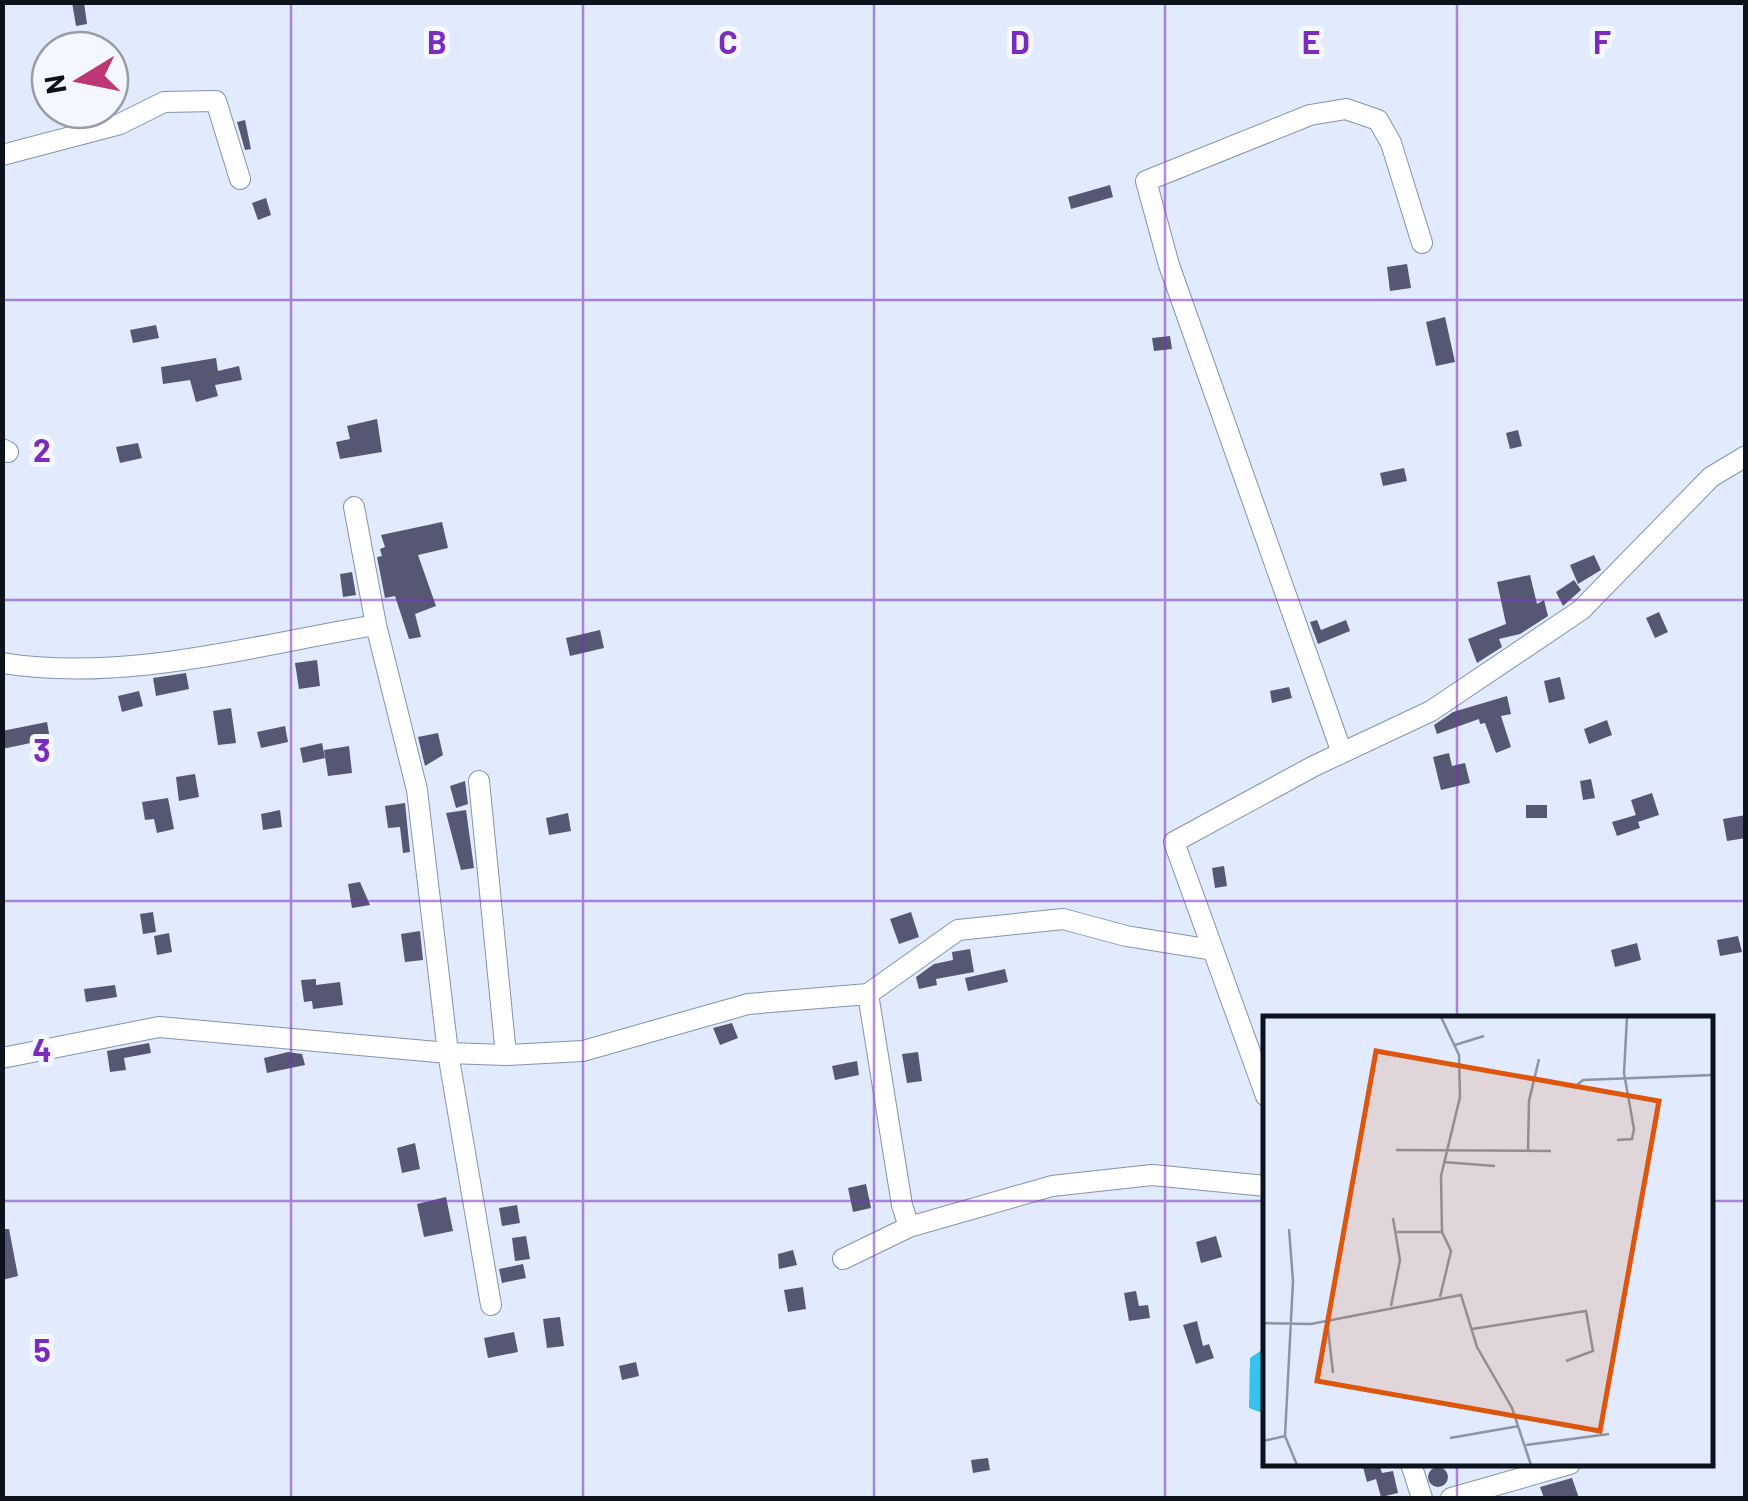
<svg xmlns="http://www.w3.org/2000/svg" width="1748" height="1501" viewBox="0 0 1748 1501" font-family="Barlow,sans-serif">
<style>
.water{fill:#35c2ed}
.building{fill:#555773}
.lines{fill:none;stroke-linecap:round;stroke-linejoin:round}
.minor-casing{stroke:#8393af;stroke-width:22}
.minor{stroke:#fff;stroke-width:20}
.grid{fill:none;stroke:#7b2cbf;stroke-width:2.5;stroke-opacity:0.55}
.inset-road{fill:none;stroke:#8c95a3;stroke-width:2.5}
.view{fill:#dd560d;fill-opacity:0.15;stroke:#dd560d;stroke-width:5}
.inset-edge{fill:none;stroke:#0d131d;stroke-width:5}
.grid-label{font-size:32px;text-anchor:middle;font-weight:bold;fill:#7b2cbf;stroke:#f4f8fe;stroke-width:10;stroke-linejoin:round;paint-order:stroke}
</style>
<rect width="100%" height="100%" fill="#e1ebfd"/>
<path class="water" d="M1265,1348V1414L1249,1408L1250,1358Z"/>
<path class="building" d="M72,2H84L87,24L76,26Z
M245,120L251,149L245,150L237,122Z
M1110,185L1113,197L1071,209L1068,197Z
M266,198L271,215L258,220L252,203Z
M1407,264L1411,288L1390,291L1387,267Z
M1445,317L1455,362L1436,366L1426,322Z
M156,325L159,338L133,343L130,330Z
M1170,336L1172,349L1154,351L1152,338Z
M216,358L218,371L239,366L242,380L215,385L218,396L196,402L190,380L163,384L161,367Z
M377,419L382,452L340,459L336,442L350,439L347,426Z
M1518,430L1522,446L1510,449L1506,433Z
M138,443L142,458L120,463L116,447Z
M1404,468L1407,481L1383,486L1380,473Z
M442,522L448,548L418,555L436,606L415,614L421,637L409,639L395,596L385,598L377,557L382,556L380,549L385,547L381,535Z
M1594,555L1601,570L1578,584L1570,565Z
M352,572L356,595L343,597L340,574Z
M1530,575L1537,604L1544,600L1548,616L1520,634L1499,639L1502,647L1477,663L1468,639L1506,624L1497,582Z
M1574,580L1581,590L1563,606L1556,592Z
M1659,612L1668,632L1655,638L1646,618Z
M1317,620L1321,630L1346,620L1350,631L1318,644L1310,622Z
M600,630L604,648L570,656L566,638Z
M317,660L320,686L299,689L295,663Z
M186,673L189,689L156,696L153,678Z
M1560,677L1565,699L1549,703L1544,681Z
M1289,687L1292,698L1272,703L1270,691Z
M139,691L143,706L122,712L118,696Z
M1507,696L1511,714L1501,716L1511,747L1496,753L1485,723L1480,724L1479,719L1437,734L1434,725L1453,712Z
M231,708L236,743L218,745L213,711Z
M1607,720L1612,735L1589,744L1584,729Z
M47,722L50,739L2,749V731Z
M285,726L288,742L261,748L257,732Z
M438,733L443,755L425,766L418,737Z
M322,743L325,758L303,763L300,748Z
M349,746L352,773L328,776L324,750Z
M1449,753L1452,766L1465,763L1470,783L1441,790L1433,757Z
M195,774L199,797L179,801L176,777Z
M1591,779L1595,798L1583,800L1580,781Z
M465,781L468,804L456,808L450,786Z
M1652,793L1659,815L1638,822L1631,800Z
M168,798L174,829L157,833L154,819L145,820L142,802Z
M405,803L410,852L403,853L400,827L388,828L385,806Z
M1526,805H1547V818H1526Z
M280,810L282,827L263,830L261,814Z
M466,810L474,868L461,870L446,813Z
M568,813L571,831L549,835L546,818Z
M1636,815L1640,828L1617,836L1612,822Z
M1746,815V838L1727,841L1723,819Z
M1224,866L1227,886L1215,888L1212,868Z
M360,882L370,905L352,908L348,884Z
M153,912L156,932L143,934L140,914Z
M911,912L919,937L899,944L890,919Z
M420,931L423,960L405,962L401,934Z
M169,933L172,952L157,955L154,936Z
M1738,936L1742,952L1720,956L1717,940Z
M1637,943L1641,960L1615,967L1611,950Z
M970,949L974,972L936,979L937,985L919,989L916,977L934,964L953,960L952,952Z
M1005,969L1008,982L968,991L965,978Z
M316,979V985L340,982L343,1005L313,1009L312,1001L304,1002L301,980Z
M115,985L117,997L86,1002L84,989Z
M732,1023L738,1038L720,1045L713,1028Z
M149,1043L151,1053L124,1058L126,1070L110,1072L107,1051Z
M288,1052L302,1054L305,1065L267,1073L264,1058Z
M918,1052L922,1081L907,1083L902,1054Z
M857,1061L859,1075L835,1080L832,1066Z
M415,1143L420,1169L402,1173L397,1148Z
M866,1184L871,1208L853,1212L848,1188Z
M446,1197L453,1231L424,1237L417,1204Z
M517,1205L520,1223L502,1226L499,1208Z
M2,1229H9L18,1276L2,1280Z
M526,1236L530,1259L515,1261L512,1238Z
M1216,1236L1222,1257L1201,1263L1196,1242Z
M793,1250L797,1265L779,1269L778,1254Z
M523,1264L526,1278L502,1283L499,1269Z
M803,1287L806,1309L788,1312L784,1290Z
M1136,1291L1139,1306L1148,1305L1150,1318L1129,1321L1124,1293Z
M560,1317L564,1346L547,1348L543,1319Z
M1197,1321L1203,1346L1209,1344L1214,1358L1196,1364L1183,1325Z
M514,1332L518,1352L488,1358L484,1338Z
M636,1362L639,1376L622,1380L619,1366Z
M988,1458L990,1470L973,1473L971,1460Z
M1379,1464L1382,1473L1393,1471L1398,1493L1381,1497L1376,1479L1367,1482L1363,1467Z
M1428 1477a10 10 0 1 1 20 0a10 10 0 1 1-20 0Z
M1572,1478L1579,1498H1544L1540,1487Z"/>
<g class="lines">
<defs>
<path id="minor" d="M2,155L120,124L164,102L216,101L240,179
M2,449L8,452
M354,507L376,625L417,790L448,1053L491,1305
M2,663C125,683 255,645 376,625
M1342,753L1169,265L1146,181L1310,115L1346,109L1378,120L1391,143L1422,243
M479,781L506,1055
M868,994L902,1205L909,1227
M2,1058L159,1027L448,1053L506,1055L583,1051L748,1004L868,994L958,930L1063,919L1126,936L1213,950
M1266,1096L1174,842L1314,766L1431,711L1581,610L1711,477L1746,456
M843,1259L909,1227L1052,1186L1152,1175L1266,1186
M1411,1464L1422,1498
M1451,1498L1570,1464"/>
</defs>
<use href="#minor" class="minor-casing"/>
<use href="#minor" class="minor"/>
</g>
<path class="grid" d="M291,2V1498M583,2V1498M874,2V1498M1165,2V1498M1457,2V1018M2,300H1746M2,600H1746M2,901H1746M2,1201H1266M1710,1201H1746M1457,1464V1498"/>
<g transform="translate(1263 1016)">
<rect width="450" height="450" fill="#e1ebfd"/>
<path class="inset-road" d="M192,29L221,20M310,72L320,64L450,59M354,124L369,123L371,113L361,57L364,1M133,134L288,135M265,135L266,85L276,43M180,146L232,150M134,216H179M177,281L188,235L179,216L178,160L197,81L196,39L178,1M128,290L137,244L130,202M64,304L70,357M0,307L48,308L198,279L214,331L249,392L268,449M209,313L323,295L330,335L303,345M22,420L34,449M187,422L256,410M0,425L22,420L30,265L26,213M263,429L346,418"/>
<path class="view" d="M113,35L396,85L337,415L54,365Z"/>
<rect width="450" height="450" class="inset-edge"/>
</g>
<g class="grid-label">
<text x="437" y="54">B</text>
<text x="728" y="54">C</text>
<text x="1020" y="54">D</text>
<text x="1311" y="54">E</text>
<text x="1602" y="54">F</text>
<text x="42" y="462">2</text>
<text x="42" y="762">3</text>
<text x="42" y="1062">4</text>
<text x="42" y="1362">5</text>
</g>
<rect width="1748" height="1501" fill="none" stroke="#0d131d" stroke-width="10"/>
<g transform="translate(80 80) rotate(260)"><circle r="48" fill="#f4f8fe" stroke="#989ca4" stroke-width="2.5"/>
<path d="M0-8L18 38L0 25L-18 38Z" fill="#be3673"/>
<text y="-15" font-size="28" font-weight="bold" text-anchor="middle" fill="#0d131d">N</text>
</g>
</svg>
